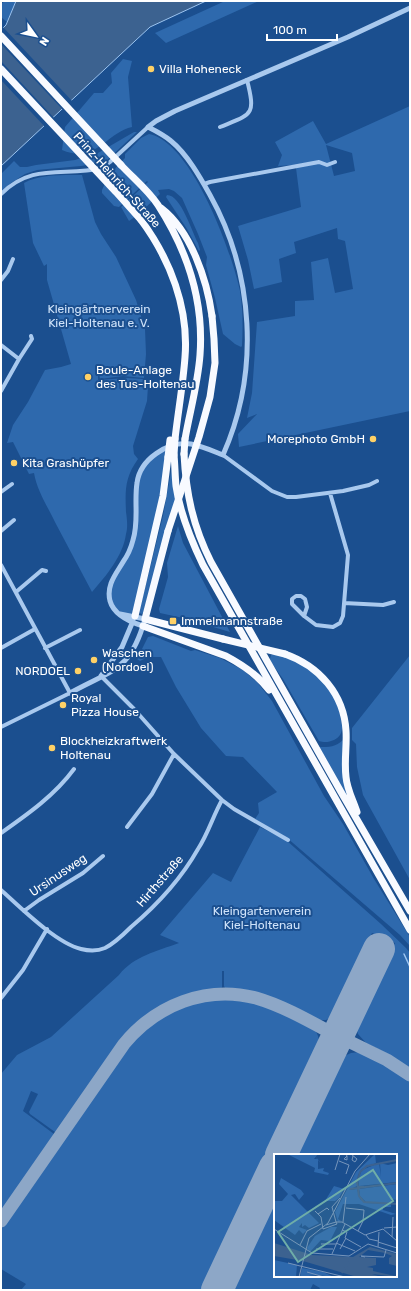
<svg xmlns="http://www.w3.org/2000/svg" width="411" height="1291" viewBox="0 0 411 1291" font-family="Rubik,sans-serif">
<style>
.green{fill:#2e69ad;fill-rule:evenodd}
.water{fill:#3c6290;stroke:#9cc4f0}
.pier{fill:#1b4f8f}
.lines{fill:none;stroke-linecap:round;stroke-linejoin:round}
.stream{stroke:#9cc4f0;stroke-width:1.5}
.taxiway{stroke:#8da7c7;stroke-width:13}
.runway{stroke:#8da7c7;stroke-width:32}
.minor{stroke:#a9c9ee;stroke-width:4}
.tertiary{stroke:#a9c9ee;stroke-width:5}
.trunk{stroke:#f8faff;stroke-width:7}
.trunk-bridge{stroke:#f8faff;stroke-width:7}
.poi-dot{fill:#ffd166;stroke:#1b4f8f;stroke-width:1.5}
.labels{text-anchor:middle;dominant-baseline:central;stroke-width:4;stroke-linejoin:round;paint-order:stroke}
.poi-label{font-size:12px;fill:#fff;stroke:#1b4f8f;text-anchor:start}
.street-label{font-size:12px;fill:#fff;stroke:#1b4f8f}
.park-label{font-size:12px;fill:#cfe3fa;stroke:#1b4f8f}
.inset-river{fill:none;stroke:#3c6290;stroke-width:2}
.inset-road{fill:none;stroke:#7695bc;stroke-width:1}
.view{fill:#6fada8;fill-opacity:0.15;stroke:#6fada8;stroke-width:2}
.inset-edge{fill:none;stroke:#fff;stroke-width:2}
</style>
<rect width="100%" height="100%" fill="#1b4f8f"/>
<path class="green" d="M5,1H16L7,22L1,17V4Z
M225,1H259L166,43L155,33Z
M123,59L132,61L128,77L132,127C106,133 96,164 62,150L65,127L94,93H103L112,83L111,73Z
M410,106V411L239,447L238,434L257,414L247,418L252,393L257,322L295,316V301L314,300L311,262L328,258L335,293L353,289L345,241L338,239L337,228L294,242L296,253L279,259L282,282L254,289L248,260L238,226L301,207L296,168L293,165L278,166L282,155L275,142L313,121L326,144ZM326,145L352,153L355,171L334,176Z
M134,132H137L105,162L81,166L37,170L25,174L11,183L1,191V174L14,161L20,167H27L36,165L75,160L98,153Z
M149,134C192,142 232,253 240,291C243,309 243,328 242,346L241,347L235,344L223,334L215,298L206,265L207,257L198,234L182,198L174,191L169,189L158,190L160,194C149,204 141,213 129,221L121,207L148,182L147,181L119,207L114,206L102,193V190L109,175L125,158V154L141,138Z
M82,175L95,222L101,234L116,257L136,300L145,329L146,354L144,378L123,376L100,379L98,366V380L127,378L143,379V386H148L147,401L133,446L134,454L138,459C125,477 125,490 126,512C127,519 128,527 126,534C123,556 106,576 92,592C80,569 68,547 56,524C48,507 37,491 34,473L29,474L13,442L7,443L13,425L28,402L45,370L61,367L71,364L47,280V264L44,266L33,243L24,183C39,174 65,175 82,175Z
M167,195C181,195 192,232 198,243L200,250L199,251L187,229L166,197Z
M166,448L168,457L135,616L120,614L111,604L109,591L135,535L137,481L146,462Z
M172,466L176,496L143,613L141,614L139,612L163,516Z
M178,526L183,543L230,632L183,618L160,613L159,609L168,577L167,563Z
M153,636L191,651L195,650L220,658L243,670L257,682L272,701L324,796L343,824L374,879L410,937V946L400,935L286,837L255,819L259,813L258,803L277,792L243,757L226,756L201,728L176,687L161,657H148L140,661L137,659L148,637Z
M271,655C294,652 322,678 334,695C338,702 339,711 341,719C343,727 343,736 334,740C329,742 325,743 319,741L283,679L271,662L270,659Z
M410,655V880L363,795L357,767L356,744L352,740V728Z
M343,740L350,802L319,747C329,747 336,747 343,740Z
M260,827L286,840L381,924L406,948L410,953V1068L384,1052L366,1043L358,1034L356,1027L395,943L372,933L333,1016L326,1020H317L269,998L246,992L226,990L224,986V971H222V987L221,990L188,995L166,1004L143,1019L127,1033L58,1132H55L30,1114L29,1112L38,1094L31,1091L23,1111L54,1134V1136L3,1211H1V1074L17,1055L51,1037L119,975C134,956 157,951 179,943L160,935L213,873L231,882Z
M220,999C227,999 235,999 242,1000C256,1002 305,1020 314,1030C318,1033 319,1038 319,1044L202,1290H21L26,1284L1,1269V1230L131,1042C157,1015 182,1002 220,999Z
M359,1052L388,1067L410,1082V1290H319L320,1288L313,1284L310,1290H230L275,1196V1276H396V1155H294L340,1058L351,1053Z"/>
<path class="water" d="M16,1H206L150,27L1,166V30L6,25Z"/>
<path class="pier" d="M2,26L73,102L64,111L1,44Z
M1,61L55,119L46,128L1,80Z"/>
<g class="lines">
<path class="stream" d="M404,954L410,967"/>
<path class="taxiway" d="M328,1058C333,1051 338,1042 348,1041L387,1060L410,1075
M1,1221L124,1044C156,1005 206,985 256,998C280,1005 304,1018 326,1030C335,1040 327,1055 323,1067"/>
<path class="runway" d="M281,1155L379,949
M217,1290L275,1167"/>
<path class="minor" d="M220,127C252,114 256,116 247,80
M204,184L210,182L319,162L327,165L335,162
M1,194C33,162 64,177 102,168L110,162L148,127
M1,280L8,271L13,259
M1,345L19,359
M1,391L19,359L32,339L31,336
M223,455L272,491L287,497H296L343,491L369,485L377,481
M1,492L12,484
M1,531L14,520
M1,565L70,693L1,727
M16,592L42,570L46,571
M344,603L383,605L394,602
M304,616L292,604V599L296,596H301L305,599L307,607L304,616L316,625L333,627L340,623L343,616L348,555L330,493
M1,648L35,629
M45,648L80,630
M101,676L134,709L174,754L222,800L234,809L288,840
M127,827L152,794L174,754
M1,833C28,814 55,795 74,769
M1,890C21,908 56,943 81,949C89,951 98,951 105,948C115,943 124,934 131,927C157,905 181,879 198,849C208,834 213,816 222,800
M24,911L39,900L83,873L103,856
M1,998L23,970L47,929"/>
<path class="tertiary" d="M143,626C130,622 114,615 110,601C106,585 116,574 123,562C128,555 131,548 133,540C139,521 134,502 137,483C140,459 168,441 191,444C202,446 213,451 223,455C260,372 254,274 210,195C200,177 187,154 171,141C164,135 156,131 148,127L156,121L175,111L348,37L410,8
M101,676L122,647L133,621
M70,693C113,669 130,672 145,619L120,614"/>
<path class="trunk" d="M121,165C133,178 148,190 158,205C187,250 204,301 200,355C198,383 190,411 185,439
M161,208C191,231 207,280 212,316
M141,220C170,259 189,308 185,357C183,385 178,412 175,439
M184,454C186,494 193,526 211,562L341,792L410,911
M174,455C175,465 175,476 176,486C180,514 191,540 203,565L410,930
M168,531L145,619L223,639
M135,616L163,496L168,457
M143,626L226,656C243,665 258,675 269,690
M285,654C319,666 344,694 346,731C347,746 344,761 346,777C347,789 353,800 357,812"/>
<path class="trunk-bridge" d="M1,36L121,165
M1,69L116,192L141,220
M184,454L185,439
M174,455L175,439
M168,457L170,440
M168,531L199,437L210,397L215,363L214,339L212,316
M223,639L285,654"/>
</g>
<g class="poi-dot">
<circle cx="151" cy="69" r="4"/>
<circle cx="88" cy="377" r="4"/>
<circle cx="373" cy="439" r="4"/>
<circle cx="14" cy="463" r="4"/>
<rect x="169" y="617" width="8" height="8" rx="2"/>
<circle cx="94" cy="660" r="4"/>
<circle cx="78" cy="671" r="4"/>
<circle cx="63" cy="705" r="4"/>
<circle cx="52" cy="748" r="4"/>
</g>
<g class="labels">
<g class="poi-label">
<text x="159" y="69">Villa Hoheneck</text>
<text x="96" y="370">Boule-Anlage<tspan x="96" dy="14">des Tus-Holtenau</tspan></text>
<text x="365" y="439" text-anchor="end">Morephoto GmbH</text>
<text x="22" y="463">Kita Grashüpfer</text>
<text x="181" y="621">Immelmannstraße</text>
<text x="102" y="653">Waschen<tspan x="102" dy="14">(Nordoel)</tspan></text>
<text x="70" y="671" text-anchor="end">NORDOEL</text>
<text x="71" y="698">Royal<tspan x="71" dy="14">Pizza House</tspan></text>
<text x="60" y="741">Blockheizkraftwerk<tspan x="60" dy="14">Holtenau</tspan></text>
</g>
<g class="street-label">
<text transform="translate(117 180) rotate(48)">Prinz-Heinrich-Straße</text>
<text transform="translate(58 875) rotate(-34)">Ursinusweg</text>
<text transform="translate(160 881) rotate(-49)">Hirthstraße</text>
</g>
<g class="park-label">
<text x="99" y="309">Kleingärtnerverein<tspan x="99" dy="14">Kiel-Holtenau e. V.</tspan></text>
<text x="262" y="911">Kleingartenverein<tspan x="262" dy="14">Kiel-Holtenau</tspan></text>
</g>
</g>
<g transform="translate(274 1154)">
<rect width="123" height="123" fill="#1b4f8f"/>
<path d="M13,0H44L40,5H43L42,3L47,9L44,6V15L50,14L49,17L55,19L54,21L40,18L41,14ZM101,0L102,9L88,15L84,21L83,32L75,36L83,35L86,45L92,49L117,50V53H109V56L122,60L117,61L85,50H69L64,65L67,67L64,68L61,58L82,18ZM105,9L107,23L106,9L114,11L123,9V28L85,32L84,25L88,16ZM7,24L27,36L30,40L25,46L21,40L17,41L45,69L35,74L31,71L28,73V69L25,73L33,76L29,80L25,76L21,81L0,66V47H8L14,40L5,30ZM123,30V46L117,45V49H93L86,42L85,35ZM60,32L70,35L65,44L61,47H51ZM57,73H63L56,87L47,86L36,98L33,94L41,82ZM0,106L23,111L22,123H0ZM28,114L49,118L60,123L43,121L26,123Z" fill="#2e69ad"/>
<path d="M0,89L38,101L79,103L96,93L123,100V112L115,110V104L118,102L111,99L94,96L85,103L102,104V111L93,113L99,114V117L121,122L123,121V123L98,120L107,123H83L29,107L0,102Z" fill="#3c6290"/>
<path class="inset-river" d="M123,6L93,12L86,18L83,28L84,33H87L84,35L85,42L90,48L123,50M76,35L123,29M68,119L78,104"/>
<path class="inset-road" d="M72,0L73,2V6L70,5L73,2M77,0L83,5L81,8L78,6L79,2M65,7L75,11L72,20M61,16L66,0M72,54L90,56L89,67L84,77M41,57L47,63L49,75L63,70M44,60L53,54L55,56M69,68L72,43M63,70L62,68H68L91,81L109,75M52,71L62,68L58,53L66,44M110,74L123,73M0,75L38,99L75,102L94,90L123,99M109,75L123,87M68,76L73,78L71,84L87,93M92,81L95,85L104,87M118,83L119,63M104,88L123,94M62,89L81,97M47,90H62M26,91L33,77L47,70M104,93L105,78M42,95H59M66,95L72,84M58,100L71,70M91,103L87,102L110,103L112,96M14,109L71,123M33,118L50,123M25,123L35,84L54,69L81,17L96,0"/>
<path class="view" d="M99,16L119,47L24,108L4,78Z"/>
<rect width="123" height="123" class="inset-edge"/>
</g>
<rect width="411" height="1291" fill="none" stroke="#ffffff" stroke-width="4"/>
<g transform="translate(36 36) rotate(123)" stroke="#1b4f8f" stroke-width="3" paint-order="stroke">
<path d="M0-3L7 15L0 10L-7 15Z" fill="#ffffff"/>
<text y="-6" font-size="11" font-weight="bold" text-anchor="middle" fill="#ffffff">N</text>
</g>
<path d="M267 34v6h70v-6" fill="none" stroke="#ffffff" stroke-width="2"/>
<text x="273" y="34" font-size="12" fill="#ffffff" stroke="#1b4f8f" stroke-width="3" paint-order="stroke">100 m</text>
</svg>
